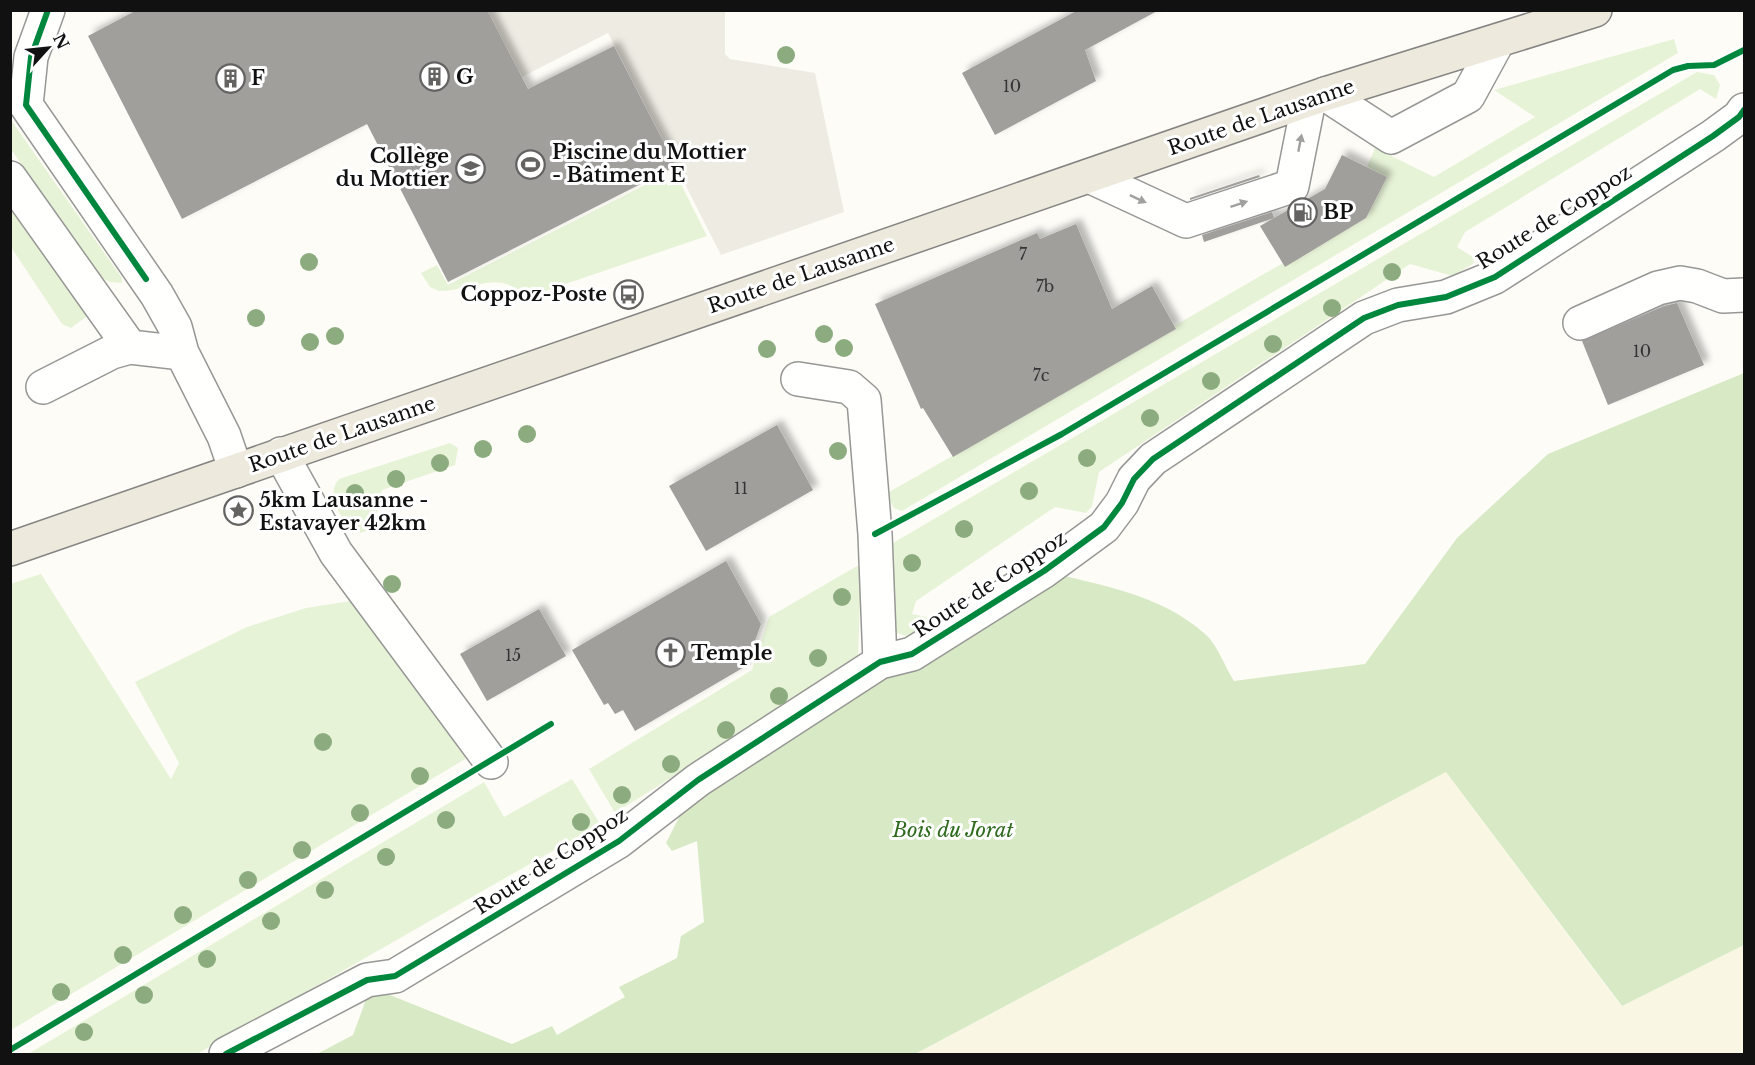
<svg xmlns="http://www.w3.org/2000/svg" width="1755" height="1065" viewBox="0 0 1755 1065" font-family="'Libre Baskerville',serif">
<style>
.farmland{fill:#f9f7e4}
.green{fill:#e7f3d7}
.forest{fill:#d8eac5}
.plaza{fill:#edebe2}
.building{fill:#a19f9c;filter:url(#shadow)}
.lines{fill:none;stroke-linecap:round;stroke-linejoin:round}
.minor-casing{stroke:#979795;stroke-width:36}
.major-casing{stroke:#858482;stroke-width:36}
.minor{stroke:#fffffe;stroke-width:33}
.major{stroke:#ede9dc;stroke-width:33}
.cycleway-casing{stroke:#fff;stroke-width:10}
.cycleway{stroke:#00873e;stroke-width:6}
.tree{fill:#8cac80}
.oneway{fill:#a0a09f}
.labels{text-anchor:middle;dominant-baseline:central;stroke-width:6;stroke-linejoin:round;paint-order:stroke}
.number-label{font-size:16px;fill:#353434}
.poi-label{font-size:20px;font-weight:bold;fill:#111;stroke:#fff;text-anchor:start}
.street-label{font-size:20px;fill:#111;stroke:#fff}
.park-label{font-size:20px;font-style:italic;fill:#2f6b1f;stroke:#fff}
</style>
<defs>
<filter id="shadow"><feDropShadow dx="5.5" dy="-5.5" stdDeviation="3" flood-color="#0004"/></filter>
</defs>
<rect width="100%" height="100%" fill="#fdfcf7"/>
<path class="farmland" d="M1446,772L1621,1006L1744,945V1054H915Z"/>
<path class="green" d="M1674,39L1678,53L902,511L894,508L890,501L889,492L1176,329L1174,326L1283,263L1285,266L1366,218L1386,177L1367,167L1375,148L1434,177L1535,117L1494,90Z
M1697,72L1714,75L1720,85L1716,99L1700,89L1465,232L1457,247L1473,257L1474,263L1453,276L1410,264L1099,472L1092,506L1086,513L1055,507L916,601L912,614L942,620L913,638L897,633L892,623L893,543Z
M11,120L122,278V283L109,282L96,273L13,152L11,153Z
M663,176L668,186L679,180L707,236L524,298C503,267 470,291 439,291L430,287L421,273L437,265L448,285Z
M10,196L87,310L86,317L71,328L62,324L11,247Z
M450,443L458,448L455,465L382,490L374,529L360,533C343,527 324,494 339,479Z
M857,566L861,569L858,660L615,813L589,769L752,670L769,617Z
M41,574L171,779L179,763L135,682L247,627L306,608L351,601L446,725L467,758L11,1030L10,584Z
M572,779L600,824L197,1054H28L484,782L504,817Z"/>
<path class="forest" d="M1744,373V945L1622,1006L1446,772L915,1054H317L353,1035L368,994L380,991L512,1044L552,1026L557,1035L625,997L619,987L677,958L681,936L704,922L697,841L672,851L666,843L698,780L1044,571C1099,585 1161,594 1205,634C1217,644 1225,667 1234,681L1365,664L1457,538L1548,454Z"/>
<path class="plaza" d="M487,11H725V54L730,59L815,73L844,212L721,255L608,33L388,145Z"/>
<path class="building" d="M137,10H487L528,89L614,46L676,166L448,282L367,124L182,219L88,36Z
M1078,10H1159L1085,50L1096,81L995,135L962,73Z
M1342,155L1387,177L1366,218L1285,267L1260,226L1325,189Z
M1259,175L1260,177L1190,200V198Z
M1272,212L1274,218L1204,242L1202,235Z
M1076,224L1112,309L1152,286L1176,329L953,457L923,408L921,409L875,304L1037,233L1040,239Z
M1677,303L1704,365L1608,405L1582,341L1664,306Z
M777,425L813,490L706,551L669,486Z
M726,561L761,624L746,666L635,731L623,710L615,714L608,703L604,705L572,650Z
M539,609L566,656L487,701L460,654Z"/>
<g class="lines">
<defs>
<path id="minor" d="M48,10L31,57L26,105L157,295L175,327L182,353L224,436L236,471
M1325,94L1391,137L1468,96L1498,41
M1089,176L1186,221L1292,186L1309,100
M10,178L130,347
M1580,323L1658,288L1680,283L1697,286L1723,296L1744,295
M798,379L849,387L864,400L875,534L880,662
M43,387L112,352L130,347L182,353
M281,454L336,553L491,762
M226,1054L367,980L395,976L619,841L698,780L880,662L912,654L1044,571L1104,527L1122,503L1134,479L1153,459L1364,318L1398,305L1446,297L1495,277L1713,136L1739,117L1744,110"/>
<path id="major" d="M10,549L1325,94L1595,10"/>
</defs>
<use href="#minor" class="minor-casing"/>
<use href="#major" class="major-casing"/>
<use href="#minor" class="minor"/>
<use href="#major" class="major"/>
<defs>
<path id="cycleway" d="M48,10L31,57L26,105L146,279
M875,534L1062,434L1673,70L1688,66L1714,65L1744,50
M10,1050L551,724
M226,1054L367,980L395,976L619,841L698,780L880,662L912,654L1044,571L1104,527L1122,503L1134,479L1153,459L1364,318L1398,305L1446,297L1495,277L1713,136L1739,117L1744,110"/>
</defs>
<use href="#cycleway" class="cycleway-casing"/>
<use href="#cycleway" class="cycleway"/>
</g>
<g class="tree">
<circle cx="786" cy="55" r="9"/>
<circle cx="309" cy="262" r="9"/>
<circle cx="1392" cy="272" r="9"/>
<circle cx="1332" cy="308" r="9"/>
<circle cx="256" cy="318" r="9"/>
<circle cx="824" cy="334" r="9"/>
<circle cx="335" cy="336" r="9"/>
<circle cx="310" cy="342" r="9"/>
<circle cx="1273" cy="344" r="9"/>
<circle cx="844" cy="348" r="9"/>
<circle cx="767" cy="349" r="9"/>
<circle cx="1211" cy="381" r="9"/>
<circle cx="1150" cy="418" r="9"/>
<circle cx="527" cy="434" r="9"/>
<circle cx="483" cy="449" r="9"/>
<circle cx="838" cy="451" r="9"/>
<circle cx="1087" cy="458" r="9"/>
<circle cx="440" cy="463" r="9"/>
<circle cx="396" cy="479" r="9"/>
<circle cx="1029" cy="491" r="9"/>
<circle cx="355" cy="493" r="9"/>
<circle cx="964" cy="529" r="9"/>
<circle cx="912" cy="563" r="9"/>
<circle cx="392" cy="584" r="9"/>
<circle cx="842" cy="597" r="9"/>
<circle cx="818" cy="658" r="9"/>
<circle cx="779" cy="696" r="9"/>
<circle cx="726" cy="730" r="9"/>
<circle cx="323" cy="742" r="9"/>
<circle cx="671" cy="764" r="9"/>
<circle cx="420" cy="776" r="9"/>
<circle cx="622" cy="795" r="9"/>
<circle cx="360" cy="813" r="9"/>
<circle cx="446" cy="820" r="9"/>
<circle cx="581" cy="822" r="9"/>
<circle cx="302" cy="850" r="9"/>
<circle cx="386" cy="857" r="9"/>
<circle cx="248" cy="880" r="9"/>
<circle cx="325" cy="890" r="9"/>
<circle cx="183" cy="915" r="9"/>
<circle cx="271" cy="921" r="9"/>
<circle cx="123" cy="955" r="9"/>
<circle cx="207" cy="959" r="9"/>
<circle cx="61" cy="992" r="9"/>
<circle cx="144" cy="995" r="9"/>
<circle cx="84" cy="1032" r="9"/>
</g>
<defs><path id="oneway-solid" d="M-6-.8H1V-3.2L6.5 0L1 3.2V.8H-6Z" transform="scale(1.5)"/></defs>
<g class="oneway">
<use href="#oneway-solid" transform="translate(1300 143) rotate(-79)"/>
<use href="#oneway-solid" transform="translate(1138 199) rotate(25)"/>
<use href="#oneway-solid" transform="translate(1239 204) rotate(-18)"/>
</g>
<defs>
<symbol id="building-ring" viewBox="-11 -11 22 22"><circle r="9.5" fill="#fff" stroke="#646362" stroke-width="1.5"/><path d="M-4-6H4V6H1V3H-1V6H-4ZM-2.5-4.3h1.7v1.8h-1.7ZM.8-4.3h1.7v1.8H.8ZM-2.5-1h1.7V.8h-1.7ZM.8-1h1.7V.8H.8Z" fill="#646362"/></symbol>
<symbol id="stadium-ring" viewBox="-11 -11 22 22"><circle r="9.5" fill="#fff" stroke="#646362" stroke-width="1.5"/><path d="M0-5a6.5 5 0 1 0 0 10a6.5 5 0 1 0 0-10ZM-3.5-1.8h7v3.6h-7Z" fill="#646362"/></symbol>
<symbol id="school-ring" viewBox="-11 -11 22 22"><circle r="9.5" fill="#fff" stroke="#646362" stroke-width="1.5"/><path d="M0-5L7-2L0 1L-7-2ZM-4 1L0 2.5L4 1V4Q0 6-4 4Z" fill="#646362"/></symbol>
<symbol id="fuel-ring" viewBox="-11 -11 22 22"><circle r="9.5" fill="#fff" stroke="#646362" stroke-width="1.5"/><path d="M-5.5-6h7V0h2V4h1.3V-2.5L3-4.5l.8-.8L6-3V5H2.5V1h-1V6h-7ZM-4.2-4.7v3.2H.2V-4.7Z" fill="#646362"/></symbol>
<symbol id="bus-ring" viewBox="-11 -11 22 22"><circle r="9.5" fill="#fff" stroke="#646362" stroke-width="1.5"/><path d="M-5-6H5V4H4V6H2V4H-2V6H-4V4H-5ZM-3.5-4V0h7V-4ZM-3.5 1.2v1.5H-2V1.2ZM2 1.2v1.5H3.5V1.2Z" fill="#646362"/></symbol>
<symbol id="sight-ring" viewBox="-11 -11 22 22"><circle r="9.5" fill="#fff" stroke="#646362" stroke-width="1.5"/><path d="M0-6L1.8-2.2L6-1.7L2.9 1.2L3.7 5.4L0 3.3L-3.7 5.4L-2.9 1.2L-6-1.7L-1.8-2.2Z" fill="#646362"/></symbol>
<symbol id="church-ring" viewBox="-11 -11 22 22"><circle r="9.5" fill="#fff" stroke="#646362" stroke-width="1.5"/><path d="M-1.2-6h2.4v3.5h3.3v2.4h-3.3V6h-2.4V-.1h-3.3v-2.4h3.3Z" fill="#646362"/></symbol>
</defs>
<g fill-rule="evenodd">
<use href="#building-ring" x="418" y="60" width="33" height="33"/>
<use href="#building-ring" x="214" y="62" width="33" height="33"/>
<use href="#stadium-ring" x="514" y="148" width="33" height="33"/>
<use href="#school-ring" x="454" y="152" width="33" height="33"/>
<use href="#fuel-ring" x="1286" y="196" width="33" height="33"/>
<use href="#bus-ring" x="612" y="278" width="33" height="33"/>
<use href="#sight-ring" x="222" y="494" width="33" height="33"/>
<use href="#church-ring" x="654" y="636" width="33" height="33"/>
</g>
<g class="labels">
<g class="number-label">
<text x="1012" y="86">10</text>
<text x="1023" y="254">7</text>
<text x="1045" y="286">7b</text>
<text x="1642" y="351">10</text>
<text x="1041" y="375">7c</text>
<text x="741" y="488">11</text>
<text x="513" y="655">15</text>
</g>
<g class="poi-label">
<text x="456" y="77">G</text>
<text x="251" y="78">F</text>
<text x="552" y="152">Piscine du Mottier<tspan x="552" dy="23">- Bâtiment E</tspan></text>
<text x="449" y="156" text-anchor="end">Collège<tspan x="449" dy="23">du Mottier</tspan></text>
<text x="1323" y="212">BP</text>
<text x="607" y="294" text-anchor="end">Coppoz-Poste</text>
<text x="259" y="500">5km Lausanne -<tspan x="259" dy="23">Estavayer 42km</tspan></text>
<text x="691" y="653">Temple</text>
</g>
<g class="street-label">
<text transform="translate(1261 117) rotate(-19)">Route de Lausanne</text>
<text transform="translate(1554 217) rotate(-32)">Route de Coppoz</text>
<text transform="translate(801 275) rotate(-19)">Route de Lausanne</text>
<text transform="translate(342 434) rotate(-19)">Route de Lausanne</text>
<text transform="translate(990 584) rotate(-33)">Route de Coppoz</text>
<text transform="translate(551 861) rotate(-33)">Route de Coppoz</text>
</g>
<g class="park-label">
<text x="953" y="830">Bois du Jorat</text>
</g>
</g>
<rect width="1755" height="1065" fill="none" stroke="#111111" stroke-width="24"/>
<g transform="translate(48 48) rotate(63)" stroke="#ffffff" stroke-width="4.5" paint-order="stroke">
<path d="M0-4.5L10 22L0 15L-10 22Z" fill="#111111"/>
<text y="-9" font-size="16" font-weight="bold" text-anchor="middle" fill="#111111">N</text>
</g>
</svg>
